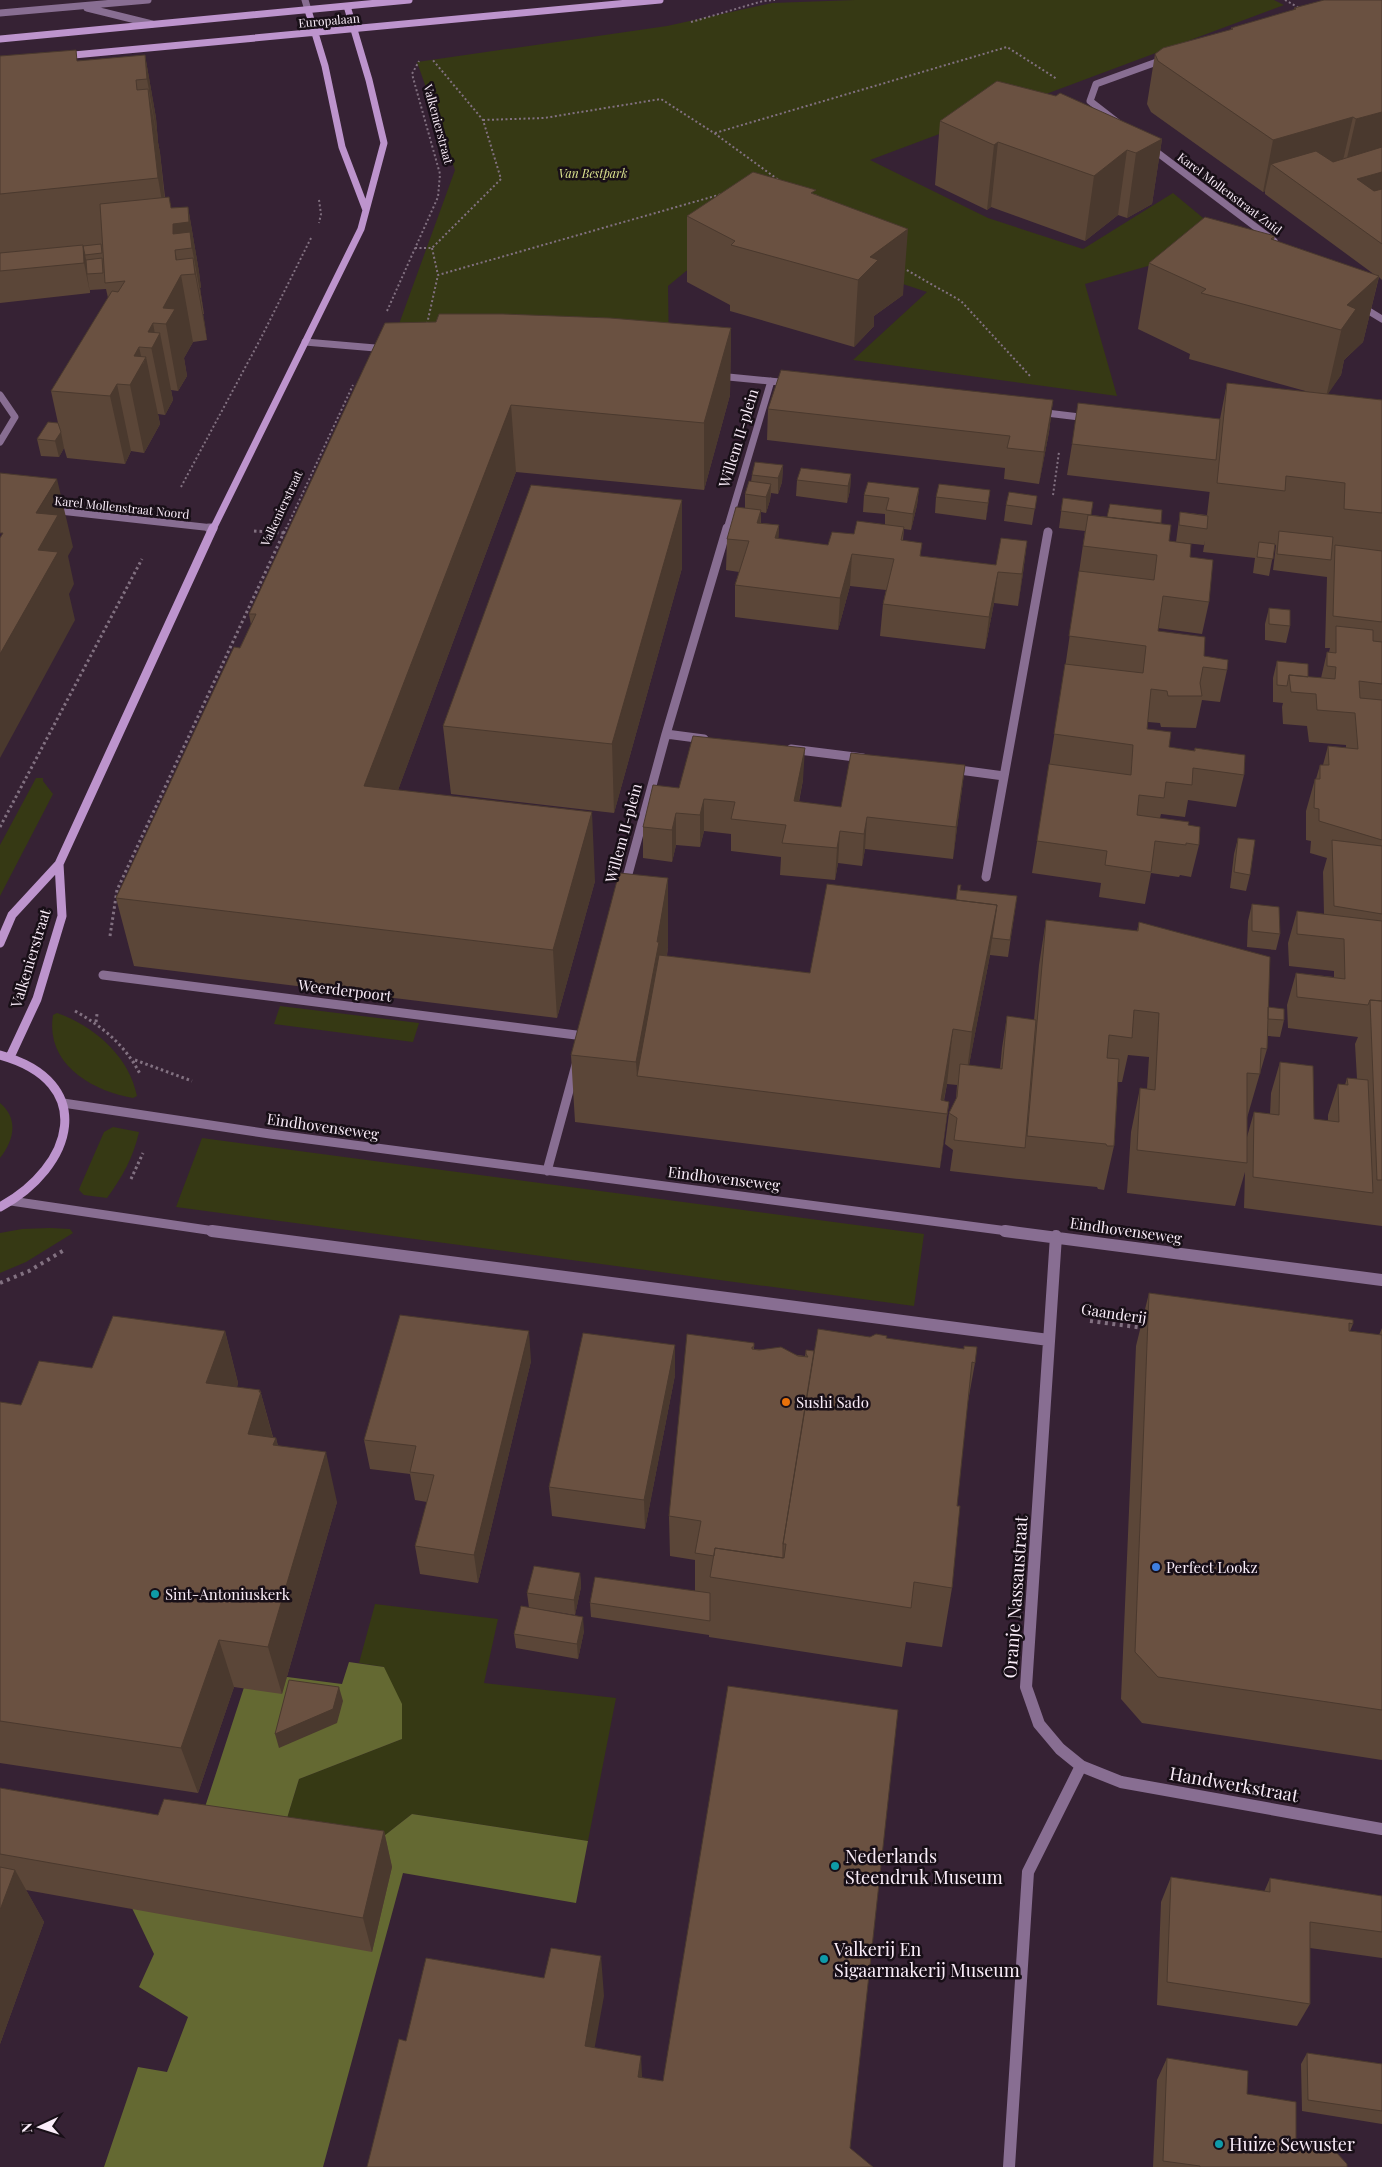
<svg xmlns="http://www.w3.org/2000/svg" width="1382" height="2167" viewBox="0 0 1382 2167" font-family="'Playfair Display',serif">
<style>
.green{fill:#363914}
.forest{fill:#646932}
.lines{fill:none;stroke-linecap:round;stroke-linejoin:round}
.path-far2{stroke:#827181;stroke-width:2;stroke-dasharray:2 2.5;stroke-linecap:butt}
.path-far1{stroke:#827181;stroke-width:3;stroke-dasharray:2.5 3;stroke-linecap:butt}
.path{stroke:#827181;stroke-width:4;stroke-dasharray:3 4.5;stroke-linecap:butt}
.lane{stroke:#886e92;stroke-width:7}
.street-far2{stroke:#886e92;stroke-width:7}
.street-far1{stroke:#886e92;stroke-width:9}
.street{stroke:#886e92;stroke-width:12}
.secondary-far1{stroke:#bd94cd;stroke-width:7}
.secondary{stroke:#bd94cd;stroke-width:9}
.wall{fill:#5b4638}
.shaded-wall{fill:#4a392e}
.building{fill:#6a5141;stroke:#4a392e}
.food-dot{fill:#e8710a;stroke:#180f17;stroke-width:2}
.shop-dot{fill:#3f7fe0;stroke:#180f17;stroke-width:2}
.culture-dot{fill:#0f9aa8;stroke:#180f17;stroke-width:2}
.labels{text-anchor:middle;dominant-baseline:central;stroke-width:5;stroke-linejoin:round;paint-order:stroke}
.far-street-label{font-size:12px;fill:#faedf9;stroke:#180f17}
.far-park-label{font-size:12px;font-style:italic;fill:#dbe38f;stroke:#180f17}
.street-label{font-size:15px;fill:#faedf9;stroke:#180f17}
.poi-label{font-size:15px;fill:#faedf9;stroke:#180f17;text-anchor:start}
.near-street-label{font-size:18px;fill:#faedf9;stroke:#180f17}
.near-poi-label{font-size:18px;fill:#faedf9;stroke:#180f17;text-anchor:start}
</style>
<rect width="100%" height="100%" fill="#362234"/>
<path class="green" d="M855,0H1274L1284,5L870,160L988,218L1083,249L1173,193L1232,242L1085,284L1117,396L853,360L927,292L737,229L668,286L669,354L395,335L455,170L417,62L667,26L772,3Z
M36,778H43V781L53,794L0,896V845Z
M280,1006L419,1023L413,1042L274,1024Z
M57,1013C94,1026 129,1056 137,1096L133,1098C92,1091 45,1064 53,1015Z
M0,1103C19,1119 14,1140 0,1158Z
M113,1127L139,1132C133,1158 123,1176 107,1198L84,1195L79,1190L80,1187L104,1132Z
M202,1138L924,1234L914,1306L176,1207Z
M50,1228L70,1229L73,1233L26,1262L0,1273V1233L22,1229Z
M375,1604L498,1619L484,1683L616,1698L588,1841L412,1814L343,1868L277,1851L299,1779L402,1739L384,1667L359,1663Z"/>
<path class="forest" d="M349,1662L384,1667L402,1704V1739L299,1779L277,1851L343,1868L412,1814L588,1841L576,1903L403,1873L323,2167H104L138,2067L167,2072L188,2017L139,1987L154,1954L132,1908L205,1807L249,1672L342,1684Z"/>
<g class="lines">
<path class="path-far2" d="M1285,0L1299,8
M691,22L763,1L775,0
M483,120L544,118L661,99L714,133L780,181
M715,133L1007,47L1057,79
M319,200L321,214L319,223
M415,248H432L501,179L483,120L432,59
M432,248L438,275
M903,268L961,301L1030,376
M387,311L438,197L440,174L412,74L419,61
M427,324L438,275L722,194
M181,487L261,338L311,238
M1053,495L1059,452
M286,529L353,385"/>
<path class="path-far1" d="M254,531L284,533
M0,827L142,559
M110,936L117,890L286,528
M75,1011C103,1027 125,1045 140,1074
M96,1022L97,1014
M135,1060L192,1081
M131,1179L143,1153"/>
<path class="path" d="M0,1283L29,1271L66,1249
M1090,1321L1144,1328"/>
<path class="lane" d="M0,395L15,417L0,442"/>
<path class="street-far2" d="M305,0L308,10
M87,8L152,24
M0,13L148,0
M1117,122L1090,101L1096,84L1165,59
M1150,147L1274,241
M1359,305L1382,319
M305,342L387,349
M718,376L790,383
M1038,412L1088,418
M51,510L213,528
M727,529L771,381"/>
<path class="street-far1" d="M209,528H213
M666,734L704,739
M791,749L863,758
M952,769L1004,776
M986,877L1048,532
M625,885L666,734L727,528
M103,975L584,1036
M63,1103L270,1134L1015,1232
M547,1171L576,1065
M11,1201L221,1232"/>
<path class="street" d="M212,1231L1049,1340
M1005,1231L1382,1280
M1081,1766L1121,1782L1382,1829
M1009,2167L1028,1872L1081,1766L1060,1749L1039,1724L1026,1687L1056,1236"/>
<path class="secondary-far1" d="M308,10L325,66L342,147L366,210
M0,39L409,0
M63,56L660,0
M213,529L361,229L384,143L369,80L347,6"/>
<path class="secondary" d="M0,943L12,915L59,864L213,528
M0,1055C98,1082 74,1167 0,1207
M10,1057L37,999L62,916L59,864"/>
</g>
<path class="wall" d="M1382,0V280L1379,277L1363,342L1344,360L1341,375L1327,394L1382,400V1226L1244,1208L1245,1172L1235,1206L1127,1193L1131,1132L1140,1088L1147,1089L1149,1057L1128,1055L1122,1082H1118L1114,1146L1104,1190L1098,1189L1097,1187L1019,1179L950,1171L953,1150L945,1144L949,1113L956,1100L957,1085L947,1084L944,1101L949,1102L940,1168L575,1122L571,1055L668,947L667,956L810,973L956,900L960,890L1017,896L1008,957L990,955L969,1065L1000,1069L1002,1048L1007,1016L1034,1020L1039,965L1046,920L1137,931L1139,922L1268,1007L1284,1020L1280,1037L1268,1036L1267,1049L1247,1118V1137L1254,1112L1270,1114L1271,1093L1280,1062L1314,1119L1328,1121V1115L1338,1084L1345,1085L1347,1078L1357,1079L1355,1044L1358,1037L1288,1028L1287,1005L1296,973L1334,977V971L1289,966L1288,943L1297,911L1324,914L1323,872L1327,858L1310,853L1311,841L1306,840V811L1315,779H1316L1320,765H1323L1328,746L1346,748V745L1309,742L1307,726L1283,724L1282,707L1283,703L1273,702V678L1277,661L1308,677L1321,678L1327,652H1329L1330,648H1325L1327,577L1273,570L1276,545H1275L1269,576L1253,573L1255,558L1203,552L1205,540L1204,545L1176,542L1180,512L1207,515L1210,489V492L1067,475L1072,444L1220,419L1227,383L1309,392L1189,359L1190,354L1138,329L1149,263L1275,236L1274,240L1375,275L1265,194V191L1263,192L1151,112L1147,104L1155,54L1231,30V28L1294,10V8Z
M145,55L156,118L158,142L160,153L165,197L171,208L188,207L199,272L201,288H200L204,314H203L207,340L193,342L184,358L187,376L178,391L171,390L173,400L165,415L158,414L160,424L144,453L131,451L125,464L67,458L64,448L59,457L41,456L37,439L58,423L51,391L108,298L106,289L90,290V293L0,303V56L78,61Z
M940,121L1162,139L1152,204L1127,218L1118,215L1085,241L991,207L987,210L935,185Z
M816,194L903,295L874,316V326L854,347L730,311V305L687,282V216Z
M385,323L731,328L730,395L704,490L516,472L398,790L595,881L557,1018L134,966L116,898L251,625L249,614Z
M1053,400L1049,432L1039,484L1004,479L1005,468L767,440L768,409Z
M783,465L782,482L778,494L771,493L770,500L766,513L761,512V523L779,525L778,539L828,545L854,534L885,524V514L863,512L864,495L919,488L917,505L911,530L904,529L903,540L921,556L996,565L1027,541L1023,573L1018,606L994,603L985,649L880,636L883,604L886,590L850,586L838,630L735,617V585L739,572L726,570L727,539L745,508V494L751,482L752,475Z
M851,474L850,490L847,503L796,496L797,480Z
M990,490L986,520L935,513L936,497Z
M1037,496L1032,525L1004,521L1006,505Z
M1063,498L1091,515L1161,523L1169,541L1190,557L1209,602L1202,634L1158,628V631L1227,670L1220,702L1202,700L1196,728L1161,727L1160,723L1148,722L1147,729L1169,747L1194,751L1195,748L1244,775L1236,807L1188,800L1185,817L1161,814L1160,818L1188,825L1199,845L1191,877L1180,875L1179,877L1151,873L1145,904L1099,897L1101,883L1032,873L1065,668L1085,531L1059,528Z
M682,500V568L614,813L451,794L443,726Z
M1269,608L1290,626L1286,643L1265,640V624Z
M965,765L953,859L865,849L862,866L838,863L835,880L780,875L781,857L731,851V834L704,831L700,847L676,845L672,862L643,858V827L679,788L803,780L799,802L841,807Z
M1238,838L1250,875L1246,891L1230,888L1234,854Z
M1252,904L1280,934L1276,950L1247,947L1248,921Z
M1149,1293L1353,1324L1350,1331L1379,1335L1382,1328V1760L1142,1723L1121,1699L1136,1346Z
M225,1331L238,1383L237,1387L260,1390L273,1437L276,1438L278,1446L337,1502L282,1694L234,1687L198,1793L0,1763V1402L21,1405L92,1368Z
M887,1336V1338L975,1363L967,1407L957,1506L952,1588L942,1647L906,1642L902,1667L709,1637V1635L591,1617L590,1603L695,1591V1560L670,1556L669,1516L754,1343V1349L805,1356L806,1350L814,1351L870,1337Z
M531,1361L478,1583L420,1574L415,1546L427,1502L415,1500L410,1474L370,1469L364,1440Z
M675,1375L645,1529L552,1516L549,1487Z
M580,1573L581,1587L575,1615L538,1609L584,1631L578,1659L516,1648L514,1634L529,1608L527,1593Z
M0,1788L158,1815L384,1831L392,1867L372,1952L26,1890L44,1922L0,2044Z
M1171,1877L1264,1892L1270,1878L1382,1896V1958L1310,1948V2004L1297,2026L1157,2005L1161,1902Z
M1307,2053L1382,2064V2124L1302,2111L1301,2064Z
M1167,2058L1247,2094L1296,2144L1347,2167H1153L1157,2080Z"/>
<path class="shaded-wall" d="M145,55L156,118L158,142L147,79Z
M148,89L160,153L169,243L158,178Z
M1382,112V160L1344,171L1356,119Z
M1353,117L1341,169L1271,164L1265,191L1263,192L1273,140Z
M1162,139L1152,204L1127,218L1136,153Z
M998,142L991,207L987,210L994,145Z
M1127,150L1118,215L1085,241L1094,176Z
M1382,172V200L1357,179Z
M169,197L174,224L188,207L199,272L201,288H200L204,314L192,248L173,234Z
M908,229L903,295L874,316V326L854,347L858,280L870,257Z
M83,245L89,274H87L90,293L84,263Z
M175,250L180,277L181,275L193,342L184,358L187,376L178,391L163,308L176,260Z
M193,258L205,324L207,340L195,274Z
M1379,276L1363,342L1344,360L1341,375L1326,397L1347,305Z
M153,323L156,340L160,333L173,400L165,415L148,332Z
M731,328L730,395L704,490V423Z
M139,347L143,364L146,357L160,424L144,453L130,385L134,356Z
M117,384L131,451L125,464L110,396Z
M1053,400L1049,432L1039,484L1044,452Z
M511,405L516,472L374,855L364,786Z
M61,432L64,448L59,457L55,441Z
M783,465L782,482L778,494V478Z
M851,474L850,490L847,503L848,486Z
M57,479L73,547L68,556L74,584L69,594L75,620L0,758V654L38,550L36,513Z
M771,484L770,500L766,513V497Z
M919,488L917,505L911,530L913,514Z
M990,490L988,507L986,520L988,503Z
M682,500V568L614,813L612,744Z
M761,510L760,541L757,523Z
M779,525L778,557L775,538Z
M1027,541L1023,573L1018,606L1022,574Z
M852,554L850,586L838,630L840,598Z
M998,572L994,603L985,649L989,617Z
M805,748L803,780L792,833L794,801Z
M965,765L961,797L953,859L956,827Z
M704,799V831L700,847V815Z
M592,812L595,881L557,1018L553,950Z
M676,813V845L672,862V830Z
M867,817L865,849L862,866L864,834Z
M840,831L838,863L835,880L837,848Z
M668,878V947L660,999L637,1076L636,1062Z
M997,905L989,960L965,1086L972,1032Z
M953,1029L947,1084L941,1113V1100Z
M949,1102L942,1156L940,1168L947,1114Z
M225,1331L238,1383L221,1435L206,1383Z
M529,1331L531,1361L478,1583L474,1555Z
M675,1345V1375L645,1529L644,1500Z
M260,1390L274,1442L276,1438L288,1488L248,1434L259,1392Z
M326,1452L337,1502L282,1694L268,1647Z
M580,1573L581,1587L575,1615L574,1600Z
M583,1617L584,1631L578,1659L577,1644Z
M219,1640L234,1687L198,1793L181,1748Z
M339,1687L343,1701L337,1723L279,1748L275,1734Z
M384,1831L392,1867L372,1952L363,1918Z
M15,1870L44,1922L0,2044V1910Z
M601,1956L604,1996L588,2084L585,2046Z
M641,2056L643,2094L638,2077Z"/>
<path class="building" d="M1324,0H1382V112L1356,119L1353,117L1273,140L1158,61L1155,54L1163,48L1233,29L1231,28L1296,9L1294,8Z
M76,50L77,61L145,55L147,79L136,80L137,90L148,89L158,178L0,194V56Z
M997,81L1056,96L1060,93L1162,139L1136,153L1127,150L1094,176L998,142L994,145L940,121Z
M1382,147V172L1357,179L1374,191L1382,189V244L1271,164L1316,151L1333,162Z
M753,172L816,190L811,193L908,229L870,257L878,260L858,280L731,245L735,241L687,216Z
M169,197L171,208L188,207L189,222L173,224V234L190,232L192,248L175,250L176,260L193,258L195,274L181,275L163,308L175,309L166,324L153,323L148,332L160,333L152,348L139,347L134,356L146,357L130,385L117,384L110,396L51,391L112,291L118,292L125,281L105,283L100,204Z
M1205,217L1275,236L1271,239L1379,276L1347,305L1356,309L1341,330L1201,293L1206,289L1149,263Z
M101,244L102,253L85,255L83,246Z
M83,245L84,263L0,271V253Z
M102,258L103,273L87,274L86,260Z
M439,314H503L610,318L731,328L704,423L511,405L364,786L592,812L553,950L116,898L234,647L240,648L256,614H249L385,323L436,322Z
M781,370L1053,400L1044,452L1007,448L1010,436L768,409Z
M1227,383L1382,400V513L1344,509L1345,483L1286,476L1285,491L1217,483Z
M1078,403L1220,419L1216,460L1072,444Z
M48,422L58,423L61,432L55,441L37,439Z
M755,462L783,465L778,478L752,475Z
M801,468L851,474L848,486L797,480Z
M0,473L57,479L36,513L58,515L38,550L58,552L0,654V538L3,533H0Z
M749,481L771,484L766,497L745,494Z
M868,482L919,488L913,514L886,510L889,498L864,495Z
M939,484L990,490L988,503L936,497Z
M531,485L682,500L612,744L443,726Z
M1009,492L1037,496L1035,509L1006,505Z
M1063,498L1093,502L1091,515L1061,511Z
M1110,504L1162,510L1161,523L1107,517Z
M736,507L761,510L757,523L779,525L775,538L828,545L832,532L854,534L857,521L904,527L901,540L922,543L920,556L996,565L1001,538L1027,541L1022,574L998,572L989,617L883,604L894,559L852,554L840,598L735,585L749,541L727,539Z
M1180,512L1208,516L1207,529L1179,525Z
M1088,515L1171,525L1169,541L1191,544L1190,557L1213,560L1209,602L1163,596L1158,631L1205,637L1204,656L1228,660L1227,670L1203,667L1200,683L1202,696H1168L1167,691L1151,689L1147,729L1171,732L1169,747L1195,751V748L1245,755L1244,775L1193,768L1192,785L1166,782L1164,798L1139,795L1137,815L1189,822L1188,825L1200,827L1199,845L1186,843V845L1155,841L1151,872L1105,865L1107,851L1037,841L1049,764L1131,775L1133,745L1054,734L1065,664L1143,673L1146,646L1069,636L1079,571L1154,580L1157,555L1083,546Z
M1279,531L1333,537L1331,560L1277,554Z
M1259,542L1275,544L1273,559L1257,557Z
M1335,545L1382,551V622L1333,616Z
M1269,608L1290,610V626L1269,624Z
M1336,626L1373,630V641L1382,642V684L1359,681L1360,698L1382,700V840L1319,821V809L1314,808L1315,779H1320V765H1329L1328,746L1358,749L1355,713L1317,710L1316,694L1291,692L1289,675L1335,679L1336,667L1327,666V652L1336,653Z
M1277,661L1308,664V677L1289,675L1287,686L1277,685Z
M693,736L805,748L794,801L841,807L851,753L965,765L956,827L867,817L864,834L840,831L837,848L782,843L786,825L731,819L735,802L704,799L700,815L676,813L672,830L643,827L653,785L679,788Z
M1238,838L1255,840L1250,875L1234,872Z
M1332,840L1382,846V914L1334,906Z
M619,873L668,878L657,942H659L636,1062L571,1055Z
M827,884L997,905L972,1032L953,1029L941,1100L949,1102L947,1114L637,1076L659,955L810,973Z
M958,885H961L960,890L1017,896L1010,940L992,938L997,905L956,900Z
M1252,904L1279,907L1280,934L1252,931Z
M1297,911L1382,921V1001L1370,1000L1368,1005L1297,997L1296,973L1345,979L1344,939L1297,934Z
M1046,920L1138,931L1139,922L1270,957L1267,1049L1261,1048L1260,1074L1247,1073V1163L1137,1150L1140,1088L1155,1090L1159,1013L1134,1010L1132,1038L1109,1035L1107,1058L1119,1059L1114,1146H1107L1106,1144L1027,1136Z
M1370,1000L1382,1001V1180H1377Z
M1268,1007L1284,1009V1020L1268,1019Z
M1007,1016L1036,1020L1025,1148L954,1140L957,1118L949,1113L957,1097L960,1064L1002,1069Z
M1280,1062L1313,1066L1314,1119L1339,1122L1338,1084L1348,1085L1347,1078L1368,1080L1373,1193L1253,1177L1254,1112L1279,1115Z
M1149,1293L1353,1320V1324L1349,1323V1331L1382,1335V1710L1158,1677L1135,1652Z
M400,1315L529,1331L474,1555L415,1546L434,1475L410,1472L416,1446L364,1440Z
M113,1316L225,1331L206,1383L260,1390L259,1392H261L248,1434L276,1438L273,1445L326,1452L268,1647L219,1640L181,1748L0,1721V1402L21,1405L39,1361L92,1368Z
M818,1329L870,1337L876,1334L887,1336L886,1338L964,1349V1346L977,1347L975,1363L972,1362L957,1506H960L952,1588L914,1582L911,1608L710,1577L715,1548L784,1558L786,1544H783Z
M583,1333L675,1345L644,1500L549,1487Z
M687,1334L754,1343V1347H752V1349L759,1350L781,1347L798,1356L808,1357L806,1354V1350L814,1351L783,1544V1558L715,1548L714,1556L695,1553L701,1521L669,1516Z
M534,1566L580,1573L574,1600L527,1593Z
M595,1577L710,1593V1621L590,1603Z
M521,1606L583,1617L577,1644L514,1634Z
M289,1680L339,1687L333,1709L275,1734Z
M728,1686L898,1710L850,2148L873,2167H367L399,2039L406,2041L426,1958L544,1978L551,1948L601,1956L585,2046L641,2056L638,2077L663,2081Z
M0,1788L158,1815L164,1799L384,1831L363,1918L0,1854Z
M0,1867L15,1870L0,1910Z
M1171,1877L1270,1892V1878L1382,1896V1932L1310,1922V2004L1167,1982Z
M1307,2053L1382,2064V2111L1308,2100Z
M1167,2058L1248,2071L1247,2094L1296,2102V2144L1335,2151L1347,2164V2167H1200V2166L1163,2161Z"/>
<circle class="food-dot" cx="786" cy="1402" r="5"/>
<circle class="shop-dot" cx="1156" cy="1567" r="5"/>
<g class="culture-dot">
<circle cx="155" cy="1594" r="5"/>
<circle cx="835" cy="1866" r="5"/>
<circle cx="824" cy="1959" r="5"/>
<circle cx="1219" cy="2144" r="5"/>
</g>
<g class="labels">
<g class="far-street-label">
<text transform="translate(329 20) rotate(-5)">Europalaan</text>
<text transform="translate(439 124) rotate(75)">Valkenierstraat</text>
<text transform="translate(1230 193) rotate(37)">Karel Mollenstraat Zuid</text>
<text transform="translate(122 507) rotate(6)">Karel Mollenstraat Noord</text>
<text transform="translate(281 508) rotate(-65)">Valkenierstraat</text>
</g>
<g class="far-park-label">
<text x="593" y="173">Van Bestpark</text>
</g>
<g class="street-label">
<text transform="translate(738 438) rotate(-73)">Willem II-plein</text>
<text transform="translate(623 833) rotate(-75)">Willem II-plein</text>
<text transform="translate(30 958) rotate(-73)">Valkenierstraat</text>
<text transform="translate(345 990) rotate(7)">Weerderpoort</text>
<text transform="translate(323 1126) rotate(8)">Eindhovenseweg</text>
<text transform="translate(724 1178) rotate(7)">Eindhovenseweg</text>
<text transform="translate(1126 1230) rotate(8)">Eindhovenseweg</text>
<text transform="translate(1114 1313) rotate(8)">Gaanderij</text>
</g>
<g class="poi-label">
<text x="796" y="1402">Sushi Sado</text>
<text x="1166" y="1567">Perfect Lookz</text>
<text x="165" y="1594">Sint-Antoniuskerk</text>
</g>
<g class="near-street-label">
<text transform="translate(1015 1597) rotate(-86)">Oranje Nassaustraat</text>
<text transform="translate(1234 1784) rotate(10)">Handwerkstraat</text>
</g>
<g class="near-poi-label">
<text x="845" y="1856">Nederlands<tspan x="845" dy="21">Steendruk Museum</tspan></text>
<text x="834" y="1949">Valkerij En<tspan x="834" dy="21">Sigaarmakerij Museum</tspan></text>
<text x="1229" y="2144">Huize Sewuster</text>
</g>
</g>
<g transform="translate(40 2127) rotate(266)" stroke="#180f17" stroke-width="4" paint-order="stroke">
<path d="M0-4L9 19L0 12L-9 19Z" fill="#faedf9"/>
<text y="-8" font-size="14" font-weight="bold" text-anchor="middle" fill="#faedf9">N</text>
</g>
</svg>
